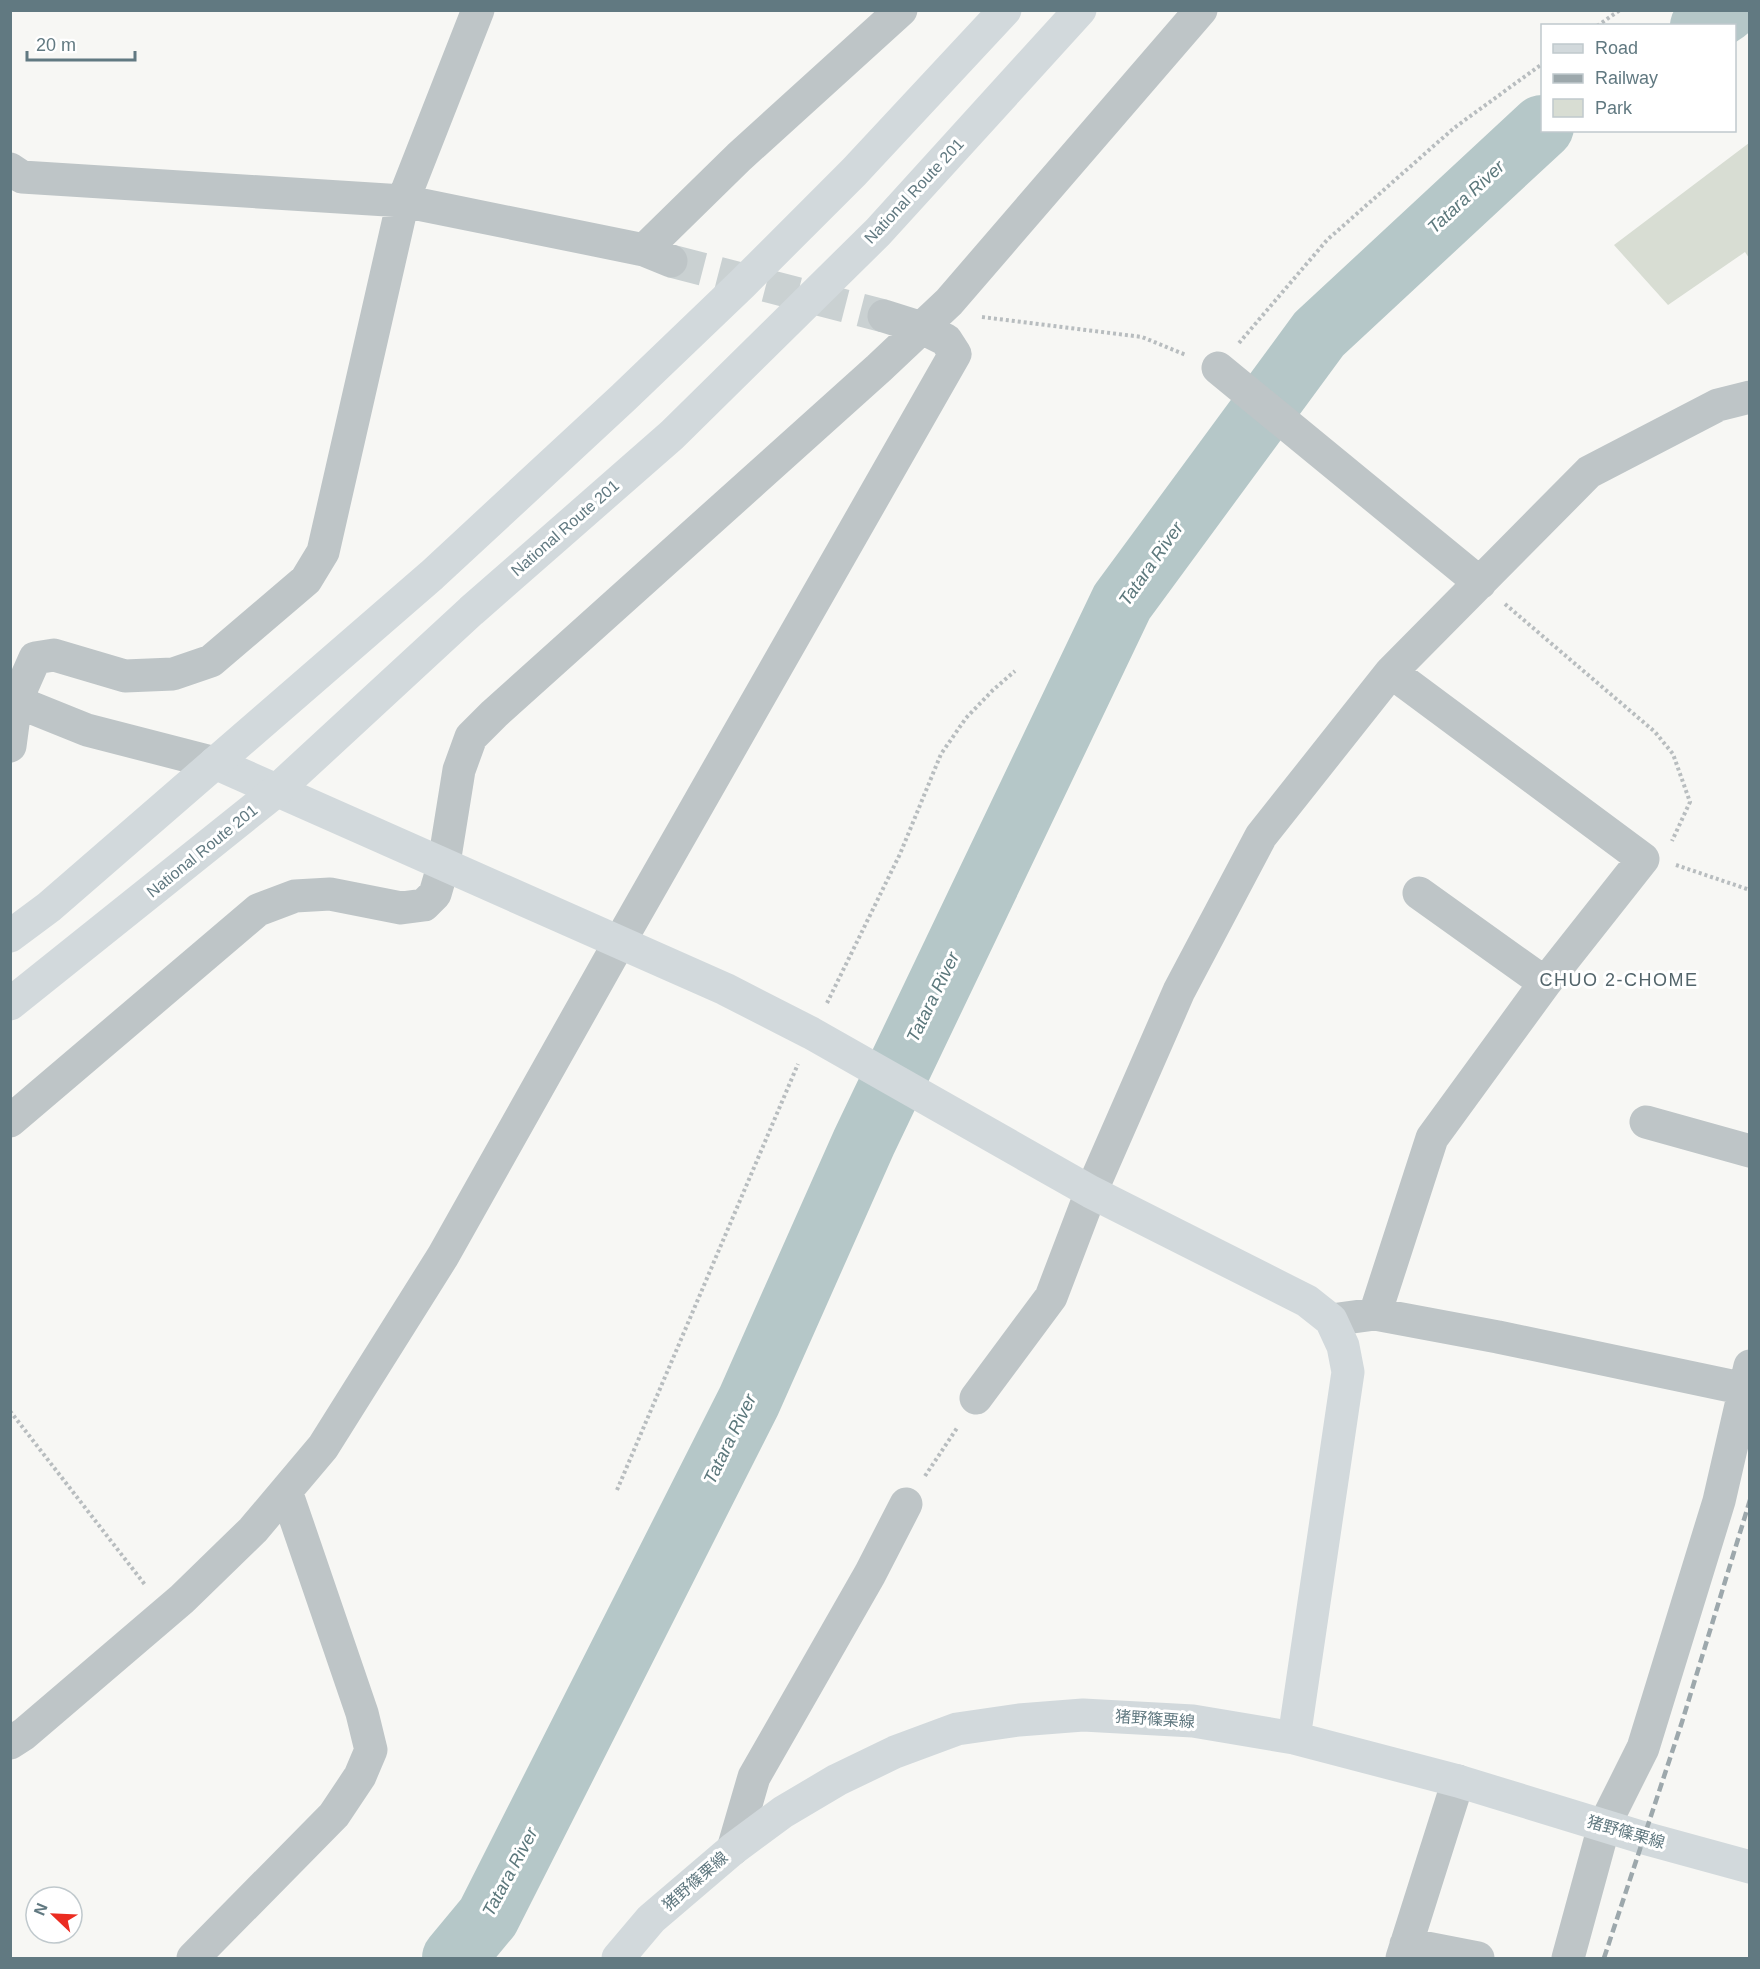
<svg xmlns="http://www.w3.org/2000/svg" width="1760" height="1969" viewBox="0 0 1760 1969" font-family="Arial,'Noto Sans JP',sans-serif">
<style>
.green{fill:#d8ddd3}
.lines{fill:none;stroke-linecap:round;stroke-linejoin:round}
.river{stroke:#b5c7c8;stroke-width:64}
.street-tunnel{stroke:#cad1d2;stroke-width:33;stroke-dasharray:33 16;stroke-linecap:butt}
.path{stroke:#b8bdbf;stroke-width:4;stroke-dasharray:3 3;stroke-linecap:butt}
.street{stroke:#bec5c7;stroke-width:33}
.secondary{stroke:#d2d9dc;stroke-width:33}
.highway{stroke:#d2d9dc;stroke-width:33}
.rail{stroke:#9da8ac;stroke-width:4.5;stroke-dasharray:9 4.5;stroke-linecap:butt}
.labels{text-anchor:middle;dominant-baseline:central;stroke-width:6;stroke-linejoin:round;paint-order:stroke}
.street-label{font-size:16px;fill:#617981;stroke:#fff}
.water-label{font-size:18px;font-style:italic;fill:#5c787c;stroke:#fff}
.neighbourhood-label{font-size:18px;letter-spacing:1.5px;fill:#53656b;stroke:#fff}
</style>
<rect width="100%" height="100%" fill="#f7f7f4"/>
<path class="green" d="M1749,143V258L1745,252L1668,305L1614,245Z"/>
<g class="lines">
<path class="river" d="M1702,26L1726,10
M454,1958L488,1917L749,1401L864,1142L1122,602L1319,334L1542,127"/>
<path class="street-tunnel" d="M671,261L884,316"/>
<path class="path" d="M1597,26L1620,10
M982,317L1142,337L1186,355
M1239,343L1327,240L1454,128L1542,64
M1505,604L1655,732L1673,754L1690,802L1672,841
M1676,865L1750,890
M827,1003L900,854L941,754L966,718L993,690L1015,671
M10,1411L146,1586
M925,1476L957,1428
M617,1490L798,1064"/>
<path class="street" d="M10,169L22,177L403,201L644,250L671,261
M644,250L739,157L901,10
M1218,368L1480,583
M10,699L87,730L215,763
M10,746L16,701L35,658L54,655L125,676L173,674L211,661L306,580L323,552L403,201L478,10
M1419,893L1545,983
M10,1121L258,910L295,896L330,894L401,908L424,905L435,894L444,863L459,770L471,737L494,714L879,368L949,302L1201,10
M1646,1122L1750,1151
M1375,1314L1432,1138L1545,983L1643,859L1391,672
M1331,1320L1375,1314L1498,1337L1750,1390
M976,1398L1051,1297L1091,1192L1179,991L1261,836L1391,672L1589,472L1718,405L1750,397
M10,1743L24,1734L182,1599L253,1530L323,1447L443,1256L619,943L955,354L946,340L922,328L884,316
M733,1849L754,1777L870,1574L906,1504
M1406,1944L1478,1958
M193,1958L334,1815L360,1776L371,1750L362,1713L286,1491
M1402,1958L1458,1781
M1568,1958L1604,1826L1643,1748L1719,1501L1750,1366"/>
<path class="secondary" d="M215,763L725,989L811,1033L1091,1192L1307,1301L1331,1320L1343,1346L1348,1372L1294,1738
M618,1958L651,1919L733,1849L783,1812L837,1780L895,1752L957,1729L1019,1720L1083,1715L1193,1721L1294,1738L1458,1781L1644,1838L1750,1867"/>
<path class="highway" d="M10,936L49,907L432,575L623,398L742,284L854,172L1005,10
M10,1004L276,791L471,611L672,435L878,232L1080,10"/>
<path class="rail" d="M1604,1958L1682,1722L1750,1500"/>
</g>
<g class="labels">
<g class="street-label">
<text transform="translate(914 191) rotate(-47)">National Route 201</text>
<text transform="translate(565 528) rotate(-41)">National Route 201</text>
<text transform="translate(202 851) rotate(-39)">National Route 201</text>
<text transform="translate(1155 1719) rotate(4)">猪野篠栗線</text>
<text transform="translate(1626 1832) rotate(16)">猪野篠栗線</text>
<text transform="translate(695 1881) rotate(-41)">猪野篠栗線</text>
</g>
<g class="water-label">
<text transform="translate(1466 197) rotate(-43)">Tatara River</text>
<text transform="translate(1151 564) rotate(-55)">Tatara River</text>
<text transform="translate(933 997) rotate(-64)">Tatara River</text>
<text transform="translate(730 1439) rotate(-64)">Tatara River</text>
<text transform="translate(510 1872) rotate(-62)">Tatara River</text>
</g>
<g class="neighbourhood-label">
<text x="1619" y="980">CHUO 2-CHOME</text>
</g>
</g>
<rect width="1760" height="1969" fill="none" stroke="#617981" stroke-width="24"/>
<rect x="1541" y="24" width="195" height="108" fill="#ffffff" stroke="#c0c9cd" stroke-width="1.5"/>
<rect x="1553" y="44" width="30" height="9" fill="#d2d9dc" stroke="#c0c9cd" stroke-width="1.5"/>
<text x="1595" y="54" font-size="18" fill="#617981">Road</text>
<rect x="1553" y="74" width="30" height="9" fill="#9da8ac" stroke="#c0c9cd" stroke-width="1.5"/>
<text x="1595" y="84" font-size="18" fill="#617981">Railway</text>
<rect x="1553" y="99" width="30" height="18" fill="#d8ddd3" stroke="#c0c9cd" stroke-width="1.5"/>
<text x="1595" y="114" font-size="18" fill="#617981">Park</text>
<g transform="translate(54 1915) rotate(293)"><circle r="28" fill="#ffffff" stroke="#c0c9cd" stroke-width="1.5"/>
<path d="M0-4.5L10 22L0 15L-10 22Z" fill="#eb2c21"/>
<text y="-9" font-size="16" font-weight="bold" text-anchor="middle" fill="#617981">N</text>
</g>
<path d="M27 51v9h108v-9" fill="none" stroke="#617981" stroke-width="3"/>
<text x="36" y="51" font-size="18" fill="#617981" stroke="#ffffff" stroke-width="4.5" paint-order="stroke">20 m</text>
</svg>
